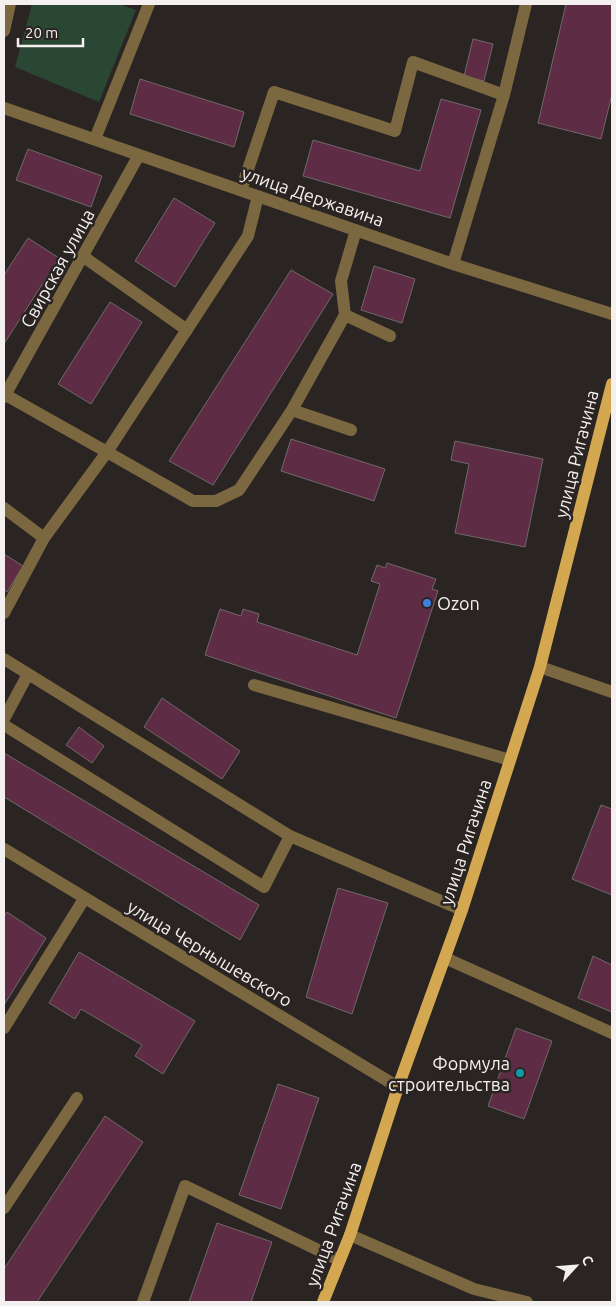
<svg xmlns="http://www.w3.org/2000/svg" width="616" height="1306" viewBox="0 0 616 1306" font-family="Ubuntu,sans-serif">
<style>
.green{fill:#2a4733}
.building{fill:#5e2d45;stroke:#6f686a}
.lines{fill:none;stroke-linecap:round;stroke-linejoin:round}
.minor{stroke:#7b6740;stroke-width:12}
.major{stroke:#d3a851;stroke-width:12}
.shop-dot{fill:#3f7fe0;stroke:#2a2422;stroke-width:2}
.culture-dot{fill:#0f9aa8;stroke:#2a2422;stroke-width:2}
.labels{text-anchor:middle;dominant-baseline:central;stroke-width:5;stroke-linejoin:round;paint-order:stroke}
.street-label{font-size:18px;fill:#f4f0ef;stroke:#2a2422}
.poi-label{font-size:18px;fill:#f4f0ef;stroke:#2a2422;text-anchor:start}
</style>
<rect width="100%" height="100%" fill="#2a2422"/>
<path class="green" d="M32,4H119L136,10L99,102L15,67Z"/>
<path class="building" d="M566,4H612V94L601,139L538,123Z
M473,39L493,44L484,81L464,76Z
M140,79L244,112L234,147L130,114Z
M441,99L481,110L450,218L303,176L313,140L420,171Z
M28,149L102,176L91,207L16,180Z
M174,198L215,223L175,287L135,261Z
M28,238L59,258L4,344V275Z
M374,266L415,279L402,323L361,310Z
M291,270L333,294L213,485L169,461Z
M110,302L142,322L91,404L58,384Z
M291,439L385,469L374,501L281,471Z
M455,441L543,459L525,547L455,533L469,464L451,460Z
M4,554L23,566L7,592L4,589Z
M387,563L436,579L432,589L438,591L396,718L205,655L220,609L241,616L243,609L259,614L257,622L357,655L380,584L371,581L377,565L385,568Z
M162,698L240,751L222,779L144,727Z
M79,727L104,746L92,763L66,745Z
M4,753L259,905L240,940L4,797Z
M601,805L612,809V895L572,879Z
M338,888L388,903L352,1014L306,997Z
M7,912L46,938L4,1005V916Z
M79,952L195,1021L163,1074L135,1056L142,1045L81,1009L75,1019L49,1003Z
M593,956L612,965V1012L578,998Z
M516,1028L552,1041L524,1119L488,1106Z
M278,1084L319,1098L281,1209L239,1195Z
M105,1116L143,1142L37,1302H4V1269Z
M217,1223L272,1242L251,1302H189Z"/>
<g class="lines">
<path class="minor" d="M4,31L10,4
M4,108L453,264L612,314
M95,139L149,4
M241,190L274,92L395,131L413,62L504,95
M258,196L248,236L107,452L193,501H216L239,490L292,410L345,315L341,281L356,230
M84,257L187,330
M453,264L504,95L526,4
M345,315L390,336
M4,394L107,452L44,538L4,613
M4,397L139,155
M292,410L351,430
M4,508L44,538
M4,659L290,836L462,910
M540,667L612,692
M254,685L510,760
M4,719L28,674
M4,725L264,887L290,836
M4,849L398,1087
M445,958L612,1033
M4,1028L84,899
M4,1208L77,1098
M350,1235L474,1289L527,1302
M143,1302L185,1186L339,1260"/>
<path class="major" d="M323,1302L350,1235L398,1087L462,910L540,667L612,384"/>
</g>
<circle class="shop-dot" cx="427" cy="603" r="5"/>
<circle class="culture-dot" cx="520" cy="1073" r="5"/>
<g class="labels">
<g class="street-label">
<text transform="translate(313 196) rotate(19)">улица Державина</text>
<text transform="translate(57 268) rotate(-61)">Свирская улица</text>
<text transform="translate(576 454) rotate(-76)">улица Ригачина</text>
<text transform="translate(465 842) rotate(-72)">улица Ригачина</text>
<text transform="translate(210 953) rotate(31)">улица Чернышевского</text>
<text transform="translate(333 1224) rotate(-70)">улица Ригачина</text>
</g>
<g class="poi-label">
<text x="437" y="603">Ozon</text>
<text x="510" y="1063" text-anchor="end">Формула<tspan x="510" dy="21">строительства</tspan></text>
</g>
</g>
<rect width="616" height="1306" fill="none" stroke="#f4f0ef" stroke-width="10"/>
<g transform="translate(576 1266) rotate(64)" stroke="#2a2422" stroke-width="4" paint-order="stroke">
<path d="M0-4L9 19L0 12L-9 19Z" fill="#f4f0ef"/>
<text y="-8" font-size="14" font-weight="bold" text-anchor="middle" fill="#f4f0ef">С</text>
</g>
<path d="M18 38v8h65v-8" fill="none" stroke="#f4f0ef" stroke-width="2.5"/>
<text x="25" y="38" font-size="15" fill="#f4f0ef" stroke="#2a2422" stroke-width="4" paint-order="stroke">20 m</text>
</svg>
